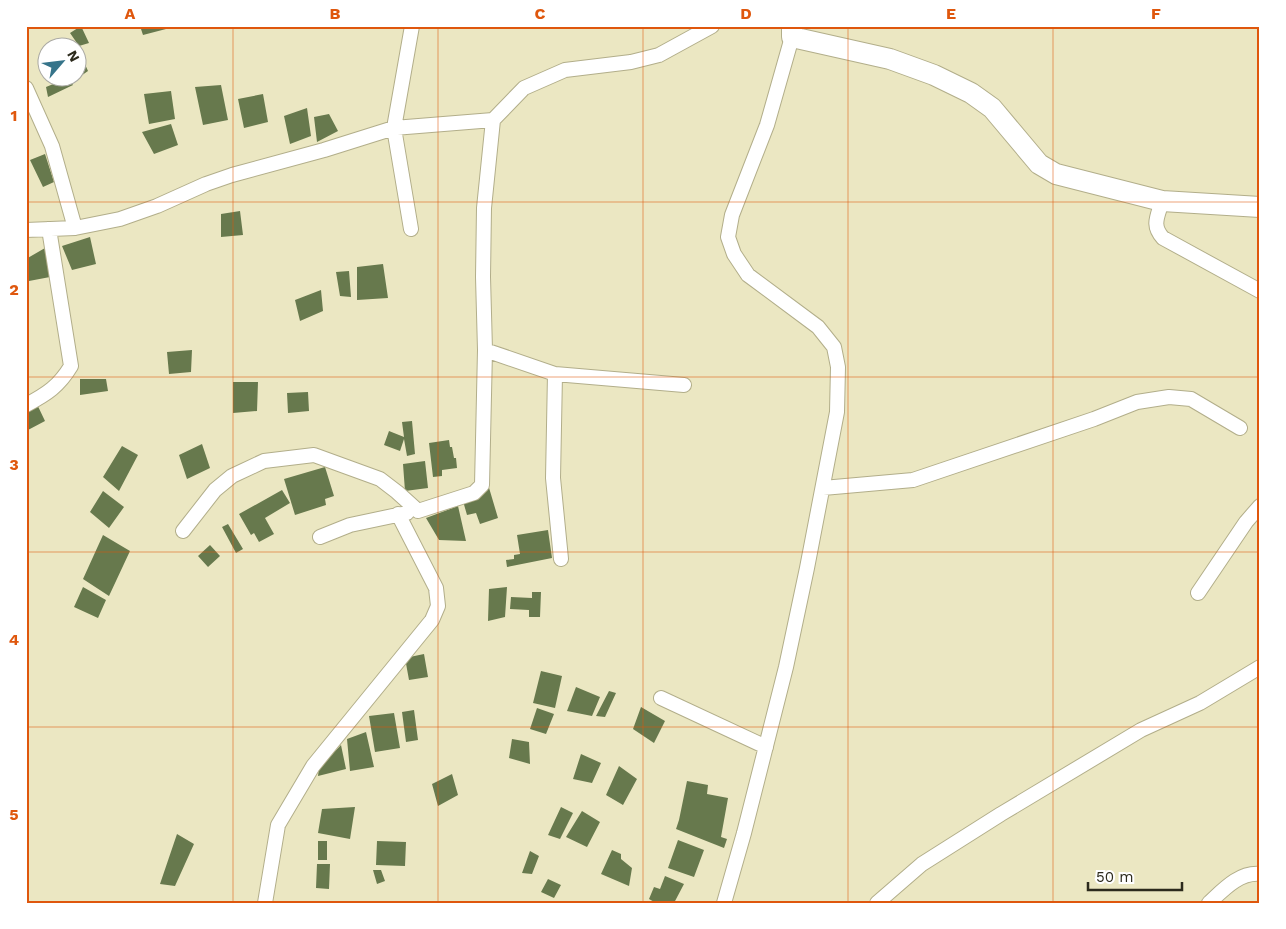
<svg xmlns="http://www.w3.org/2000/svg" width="1286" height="929" viewBox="0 0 1286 929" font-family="'Work Sans',sans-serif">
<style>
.building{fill:#67794d}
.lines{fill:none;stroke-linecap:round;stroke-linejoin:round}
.street-casing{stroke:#b2ae8a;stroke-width:16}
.secondary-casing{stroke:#b2ae8a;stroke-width:22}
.street{stroke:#fff;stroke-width:14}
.secondary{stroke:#fff;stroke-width:20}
.grid{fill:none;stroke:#df570d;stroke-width:1;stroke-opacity:0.55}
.neatline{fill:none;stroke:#df570d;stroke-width:2}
.grid-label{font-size:16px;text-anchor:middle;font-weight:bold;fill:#df570d}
</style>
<rect width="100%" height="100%" fill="#ebe7c2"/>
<path class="building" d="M81,26L89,43L79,46L70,33Z
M140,26H166V29L143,35Z
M80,53L88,71L75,80L74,78H78V54Z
M68,78L73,85L48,97L46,87Z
M221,85L228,120L203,125L195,87Z
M171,91L175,119L149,124L144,94Z
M263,94L268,122L244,128L238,99Z
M307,108L311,136L290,144L284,116Z
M329,114L338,131L317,142L314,117Z
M171,124L178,145L154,154L142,132Z
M45,154L54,182L43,187L30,160Z
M240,211L243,235L221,237V214Z
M90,237L96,264L72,270L62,246Z
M45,248L50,277L29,281L26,259Z
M383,264L388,298L357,300V267Z
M349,271L351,297L340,296L336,272Z
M321,290L323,311L300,321L295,300Z
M192,350L191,372L169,374L167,352Z
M80,379H106L108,391L80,395Z
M233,382H258L257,411L233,413Z
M308,392L309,411L288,413L287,393Z
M35,400L45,421L28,430L26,426V405Z
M412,421L415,454L407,456L404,439L400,451L384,445L389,431L404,437L402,422Z
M449,440L450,447H452L454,458H456L457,468L442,470V476L433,477L429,443Z
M202,444L210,468L187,479L179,455Z
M122,446L138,455L119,491L103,477Z
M425,461L428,488L405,491L403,464Z
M325,467L334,496L325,499L326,505L295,515L284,479Z
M487,481L498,518L480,524L476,513L467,515L463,501Z
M282,490L290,503L265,518L274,534L259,542L254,533L251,535L239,514Z
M103,491L124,507L109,528L90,512Z
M458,506L466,541L439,540L426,518Z
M228,524L243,549L236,553L222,527Z
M548,530L552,558L507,567L506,560L514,559V555L520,554L517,535Z
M103,535L130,551L109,596L83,579Z
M210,545L220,556L208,567L198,556Z
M83,587L106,600L98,618L74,607Z
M507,587L505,617L488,621L489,589Z
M532,592H541L540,617H529V610L510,609L511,597L532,598Z
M424,654L428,677L409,680L405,658Z
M541,671L562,676L555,708L533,703Z
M576,687L600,697L592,716L567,711Z
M609,691L616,693L605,717L596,716Z
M641,707L665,721L654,743L633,729Z
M537,708L554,714L546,734L530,729Z
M414,710L418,740L406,742L402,712Z
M394,713L400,748L375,752L369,716Z
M366,732L374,767L350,771L347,739Z
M512,739L529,742L530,764L509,758Z
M341,745L346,769L318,776L319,768Z
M581,754L601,763L592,783L573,779Z
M619,766L637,779L623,805L606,795Z
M452,774L458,795L438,806L432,784Z
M687,781L708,785L707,794L728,798L721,837L727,839L724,848L676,829L679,820Z
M355,807L350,839L318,833L322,809Z
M561,807L573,813L560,839L548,835Z
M582,811L600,822L587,847L566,837Z
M177,834L194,844L175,886L160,884Z
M678,840L704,850L694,877L668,868Z
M318,841H327V860H318Z
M377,841L406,842L405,866L376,865Z
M612,850L621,854V859L632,868L629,886L601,874Z
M530,851L539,856L532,874L522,873Z
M317,864H330L329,889L316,888Z
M373,870H381L385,881L377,884Z
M665,876L684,884L674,903H656L649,899L654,887L660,889Z
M548,879L561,885L554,898L541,892Z"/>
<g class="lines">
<defs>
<path id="street" d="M26,88L52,146L75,228
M1162,201C1158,216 1151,225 1163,238L1260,291
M411,229L394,128L412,26
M26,230L75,228L120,219L157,206L206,184L232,175L324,150L394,128L493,120
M485,350L555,374L684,385
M555,374L553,478L561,559
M26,405C47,394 59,386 71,366L49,229
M823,488L913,480L1094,419L1137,402L1169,397L1191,399L1240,428
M183,531L215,490L232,476L264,461L314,455L380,479L397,492L418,511L474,493L482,485L485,350L483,277L484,208L493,120L524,88L565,70L631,62L659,55L712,26
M320,537L350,525L407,513
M1198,593L1246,522L1260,506
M661,698L766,747
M265,903L278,825L313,766L432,620L438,606L436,588L398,514
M724,903L744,833L786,667L807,568L837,412L838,367L834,347L818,327L748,275L734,254L728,237L732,215L767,125L792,37
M877,903L922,864L1001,814L1141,730L1200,703L1260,667
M1209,903C1223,890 1239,872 1260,874"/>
<path id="secondary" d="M792,26V37L890,59L934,75L971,93L992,108L1039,164L1056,174L1162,201L1260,207"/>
</defs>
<use href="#street" class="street-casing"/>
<use href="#secondary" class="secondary-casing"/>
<use href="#street" class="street"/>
<use href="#secondary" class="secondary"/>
</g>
<path class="grid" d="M233,26V903M438,26V903M643,26V903M848,26V903M1053,26V903M26,202H1260M26,377H1260M26,552H1260M26,727H1260"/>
<rect width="1286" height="929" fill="none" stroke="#ffffff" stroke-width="55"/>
<g transform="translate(62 62) rotate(62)"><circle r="24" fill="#ffffff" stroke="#abaaa4"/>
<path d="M0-4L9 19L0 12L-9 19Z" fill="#36748a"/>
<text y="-8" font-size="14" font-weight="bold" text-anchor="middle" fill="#2c2a1c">N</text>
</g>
<path d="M1088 882v8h94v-8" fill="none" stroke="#2c2a1c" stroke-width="2.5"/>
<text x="1096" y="882" font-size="15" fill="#2c2a1c" stroke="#ffffff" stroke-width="4" paint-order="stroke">50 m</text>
<rect x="28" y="28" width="1230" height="874" class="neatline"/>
<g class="grid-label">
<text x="130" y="19">A</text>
<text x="335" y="19">B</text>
<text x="540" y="19">C</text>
<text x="746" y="19">D</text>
<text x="951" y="19">E</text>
<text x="1156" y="19">F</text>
<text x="14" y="121">1</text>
<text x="14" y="295">2</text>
<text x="14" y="470">3</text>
<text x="14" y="645">4</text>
<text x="14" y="820">5</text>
</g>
</svg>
